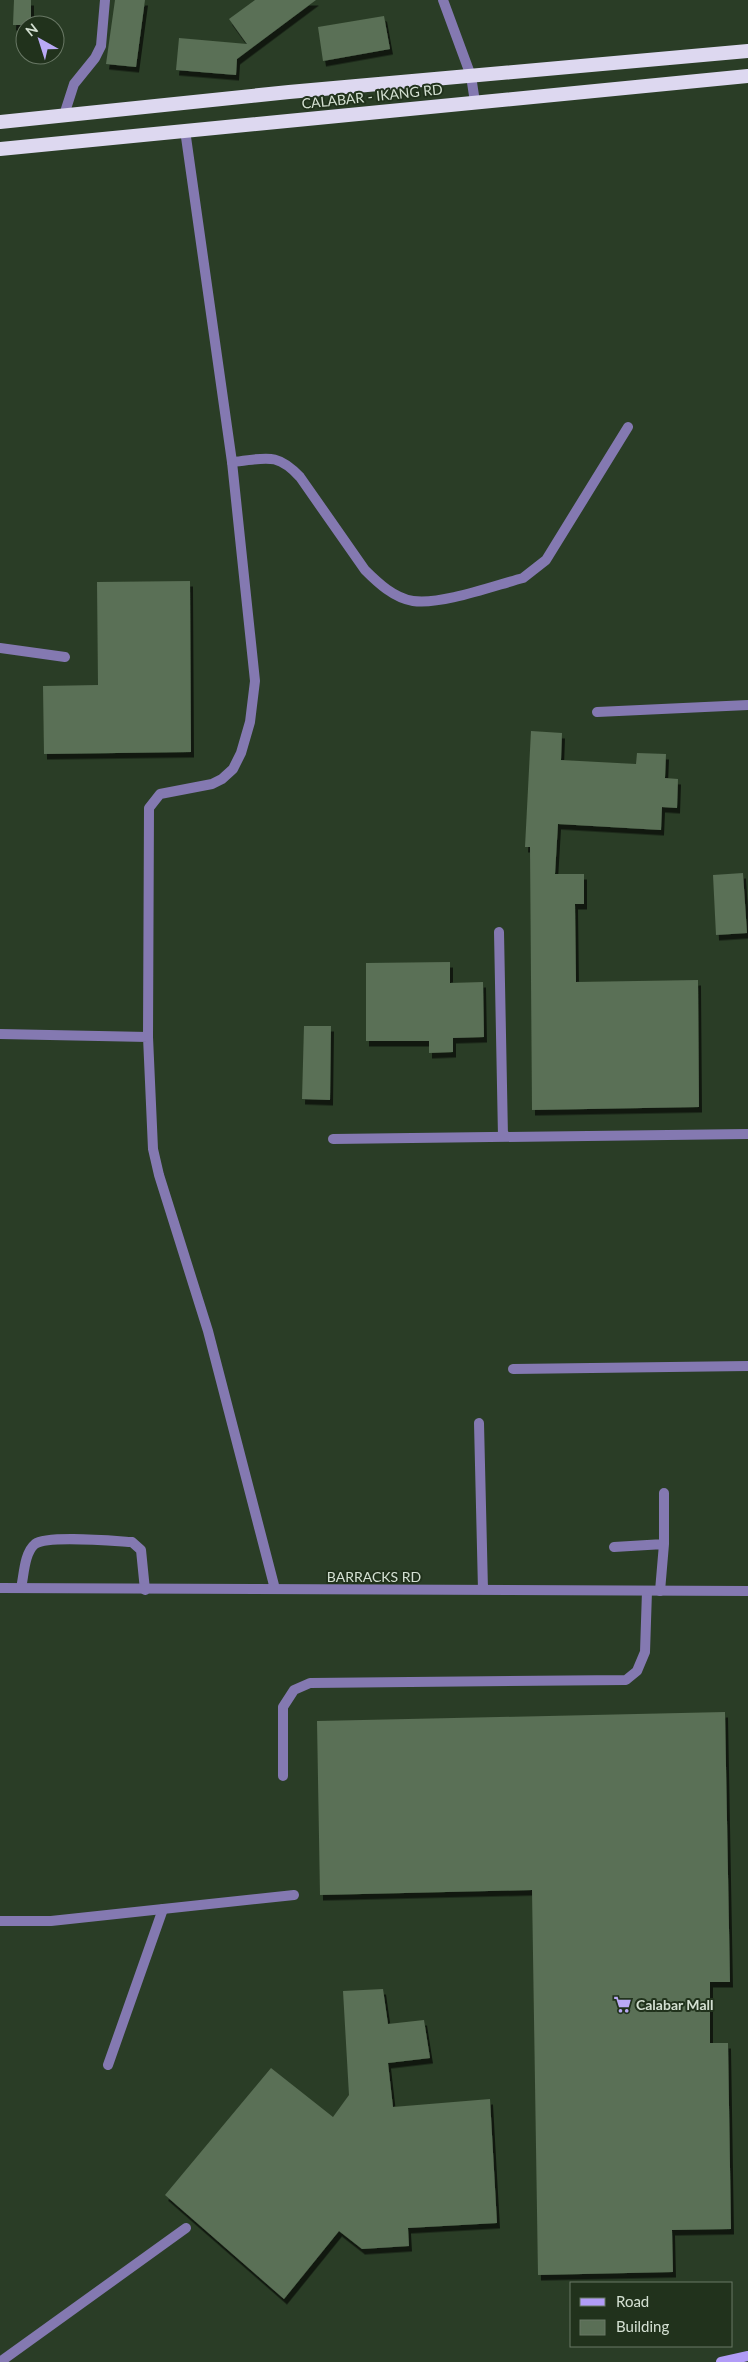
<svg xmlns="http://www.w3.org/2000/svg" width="748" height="2362" viewBox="0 0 748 2362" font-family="Lato,sans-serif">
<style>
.building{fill:#5a6f56;filter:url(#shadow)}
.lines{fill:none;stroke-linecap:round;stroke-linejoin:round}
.service{stroke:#8479b1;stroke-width:10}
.minor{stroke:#8479b1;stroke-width:10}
.secondary{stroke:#b19cf7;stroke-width:10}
.trunk{stroke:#ddd8f0;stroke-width:14}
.labels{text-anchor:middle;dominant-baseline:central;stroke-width:4;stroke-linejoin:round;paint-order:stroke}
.street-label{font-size:14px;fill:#d4e0d2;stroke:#21321c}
.poi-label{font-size:14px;font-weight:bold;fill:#d4e0d2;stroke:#21321c;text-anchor:start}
</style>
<defs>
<filter id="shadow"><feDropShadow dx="3" dy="5.5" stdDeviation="0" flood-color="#0009"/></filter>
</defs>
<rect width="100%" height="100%" fill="#2a3d26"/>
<path class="building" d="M14,0H31V25H13Z
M115,0H145L136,67L106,64Z
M255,0H316L237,59L236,75L176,70L179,38L247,44L229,19Z
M384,16L390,49L323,61L318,27Z
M190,581L191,752L44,754L43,686L98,685L97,582Z
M531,731L562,733L561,760L636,764L637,753L666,754L665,778L678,779L677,808L662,807L661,830L558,824L555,874H584V904H575L576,982L698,980L699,1107L532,1110L530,847H525Z
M743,873L747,933L716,935L713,875Z
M450,962V983L483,982L484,1037L453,1038V1052L429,1053V1041H366V963Z
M304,1026H331L330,1100L302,1099Z
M725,1712L730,1982H710V2043H728L731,2229L672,2230L673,2272L538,2275L532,1890L320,1895L317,1721Z
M383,1989L388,2024L424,2020L430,2058L388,2063L393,2107L490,2099L497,2223L408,2228L409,2246L362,2249L339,2231L284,2299L165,2195L271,2068L333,2117L349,2095L343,1991Z"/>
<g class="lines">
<path class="service" d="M443,0L471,76L475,102
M232,462C265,459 276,451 300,477L365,570C378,583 394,598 413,601C442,605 493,586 523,578L546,560L628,427
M664,1544V1493
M614,1547L664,1544L660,1591
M21,1588C24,1576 24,1553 35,1544C47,1535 114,1541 132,1542L141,1550L145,1590
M283,1776V1707L294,1690L310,1683L626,1680L637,1671L645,1652L647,1591
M108,2065L163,1909
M0,2362L186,2228"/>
<path class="minor" d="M64,115L74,84L95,58L101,46L105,0
M185,130L232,462L255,681L250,722L241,753L233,769L222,779L212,784L160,794L149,808L148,1037L153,1149L159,1175L208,1331L275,1589
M0,648L65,657
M597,712L748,705
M499,932L503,1137
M0,1034L148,1037
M333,1139L748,1134
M513,1369L748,1366
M479,1423L483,1590
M0,1588L748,1591
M0,1921H51L294,1895"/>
<path class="secondary" d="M721,2362L748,2356"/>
<path class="trunk" d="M0,122L289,92L748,51
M0,149L748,76"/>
</g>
<defs>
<symbol id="supermarket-bare" viewBox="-9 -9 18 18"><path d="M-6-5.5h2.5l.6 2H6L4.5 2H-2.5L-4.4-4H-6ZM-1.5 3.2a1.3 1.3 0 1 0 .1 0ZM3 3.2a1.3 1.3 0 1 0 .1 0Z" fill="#baaaf6" stroke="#21321c" stroke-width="2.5" paint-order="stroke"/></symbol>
</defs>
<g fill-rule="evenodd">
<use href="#supermarket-bare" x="610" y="1992" width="25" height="25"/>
</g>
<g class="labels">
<g class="street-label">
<text transform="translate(372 96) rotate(-6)">CALABAR - IKANG RD</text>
<text x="374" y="1576">BARRACKS RD</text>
</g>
<g class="poi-label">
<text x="636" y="2004">Calabar Mall</text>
</g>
</g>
<rect x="570" y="2282" width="162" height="65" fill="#21321c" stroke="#697865"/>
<rect x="580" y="2298" width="25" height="8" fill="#b19cf7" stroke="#697865"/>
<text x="616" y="2307" font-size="15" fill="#d4e0d2">Road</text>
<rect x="580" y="2320" width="25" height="15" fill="#5a6f56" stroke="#697865"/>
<text x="616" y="2332" font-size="15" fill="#d4e0d2">Building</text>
<g transform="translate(40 40) rotate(321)"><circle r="24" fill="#21321c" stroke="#697865"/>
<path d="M0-4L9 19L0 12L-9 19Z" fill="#baaaf6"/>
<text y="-8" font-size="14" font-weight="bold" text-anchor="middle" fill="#d4e0d2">N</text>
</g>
</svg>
